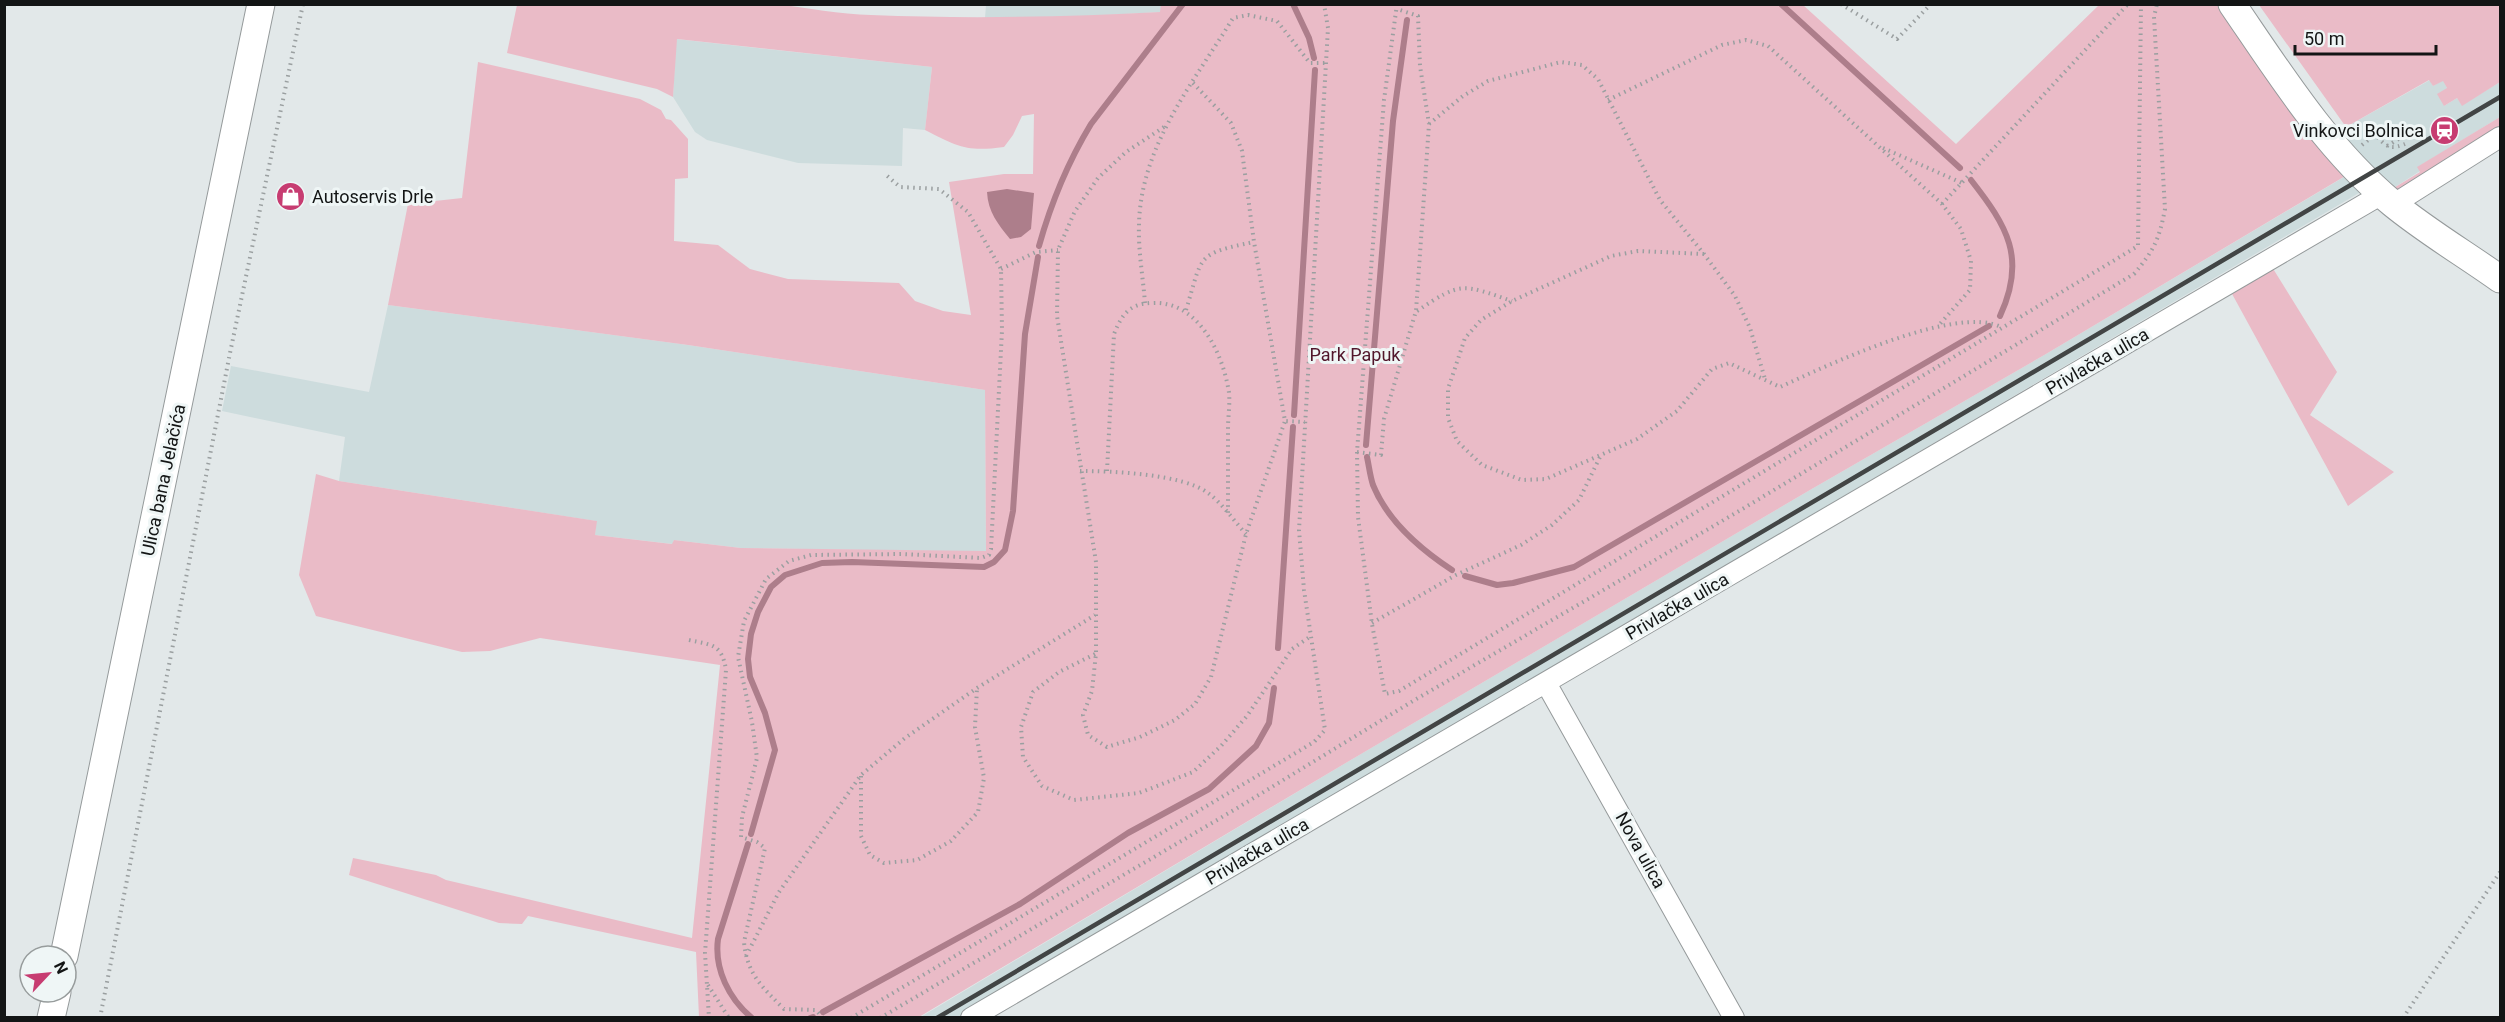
<svg xmlns="http://www.w3.org/2000/svg" width="2505" height="1022" viewBox="0 0 2505 1022" font-family="Roboto,sans-serif">
<style>
.built{fill:#cddcdd}
.green{fill:#eabbc7}
.water{fill:#ad7e8b}
.lines{fill:none;stroke-linecap:round;stroke-linejoin:round}
.stream{stroke:#ad7e8b;stroke-width:6}
.minor-casing{stroke:#959a9b;stroke-width:22}
.secondary-casing{stroke:#959a9b;stroke-width:29}
.path{stroke:#9a9fa0;stroke-width:4;stroke-dasharray:1.5 4.5;stroke-linecap:butt}
.minor{stroke:#fff;stroke-width:20}
.secondary{stroke:#fff;stroke-width:27}
.rail{stroke:#424545;stroke-width:4.5}
.labels{text-anchor:middle;dominant-baseline:central;stroke-width:6;stroke-linejoin:round;paint-order:stroke}
.poi-label{font-size:18px;fill:#131515;stroke:#eff6f6;text-anchor:end}
.park-label{font-size:18px;fill:#51162b;stroke:#eff6f6}
.street-label{font-size:18px;fill:#131515;stroke:#eff6f6}
</style>
<rect width="100%" height="100%" fill="#e2e8e9"/>
<path class="built" d="M986,5H1161V12L1071,17L985,18Z
M676,39L932,67L925,130L903,128L902,166L798,163L707,140L695,132L673,97Z
M2430,80L2433,86L2443,80L2447,88L2444,106L2457,98L2462,105L2500,82V117L2418,167L2420,171L2392,189L2381,180L958,1017L919,1018L1344,764L1810,490L2046,354L2366,164L2339,131Z
M388,305L688,345L985,390L986,552L741,548L674,540L673,544L595,535L596,521L339,481L345,437L222,411L231,366L369,392Z"/>
<path class="green" d="M776,4C807,8 840,14 871,15C968,19 1064,17 1160,12L1161,4L1803,5L1956,144L2099,5H2224L2347,175L2046,354L1810,490L1344,764L919,1017H699L696,952L528,916L522,924L499,923L349,875L353,858L436,875L446,880L692,938L720,665L540,638L490,651L462,652L316,616L299,575L316,474L339,481L597,521L595,535L672,544L674,540L741,548L986,551L985,390L688,345L388,305L408,204L462,198L478,62L640,99L661,110L666,119L671,120L688,139V178L675,179L674,241L718,245L750,269L788,279L899,283L915,301L943,311L971,315L949,182L1004,174H1033L1034,114L1022,116L1013,135L1004,147C967,152 958,147 925,130L932,67L677,39L673,97L657,89L507,53L517,5Z
M2259,5H2500V82L2462,106L2457,98L2444,106L2437,94L2447,88L2443,81L2433,86L2429,80L2346,127Z
M2500,117V128L2397,194L2392,189L2420,172L2417,167Z
M2272,267L2337,372L2310,415L2394,472L2348,506L2231,292Z"/>
<path class="water" d="M1007,189L1034,193L1031,229L1021,237L1010,239C998,224 988,212 987,192Z"/>
<g class="lines">
<path class="stream" d="M1293,4L1309,38L1314,58
M1781,4L1960,168
M1971,180C2007,226 2027,258 2000,316
M1039,246C1051,203 1068,162 1091,124L1183,4
M1294,415L1315,70
M1366,445L1393,121L1407,20
M1367,457C1369,466 1370,476 1373,485C1388,522 1420,549 1452,570
M1465,576L1497,585L1513,583L1574,567L1989,326
M1278,648L1293,427
M751,834L775,750L765,713L750,677L748,659L751,634L758,612L771,587L785,575L822,563L852,562L984,567L994,562L1005,550L1013,511L1025,334L1038,257
M748,844L718,939C714,969 729,999 752,1018
M823,1012L1020,904L1128,833L1209,789L1256,746L1269,723L1274,688
M810,1018L813,1017"/>
<defs>
<path id="minor" d="M2394,204L2500,137
M1546,683L1734,1018
M971,1018L2382,194"/>
<path id="secondary" d="M2232,4C2280,74 2326,148 2392,203C2426,231 2465,254 2500,279
M64,956L261,4
M51,1018L57,992"/>
</defs>
<use href="#minor" class="minor-casing"/>
<use href="#secondary" class="secondary-casing"/>
<path class="path" d="M1397,4L1384,100L1357,452L1358,517L1372,624L1385,694L1399,691L2138,246L2141,4
M1841,4L1897,39L1931,4
M1193,83L1231,123L1242,151L1254,242L1285,421L1305,422
M1608,100L1722,45L1746,40L1768,46L1942,204L1961,229L1971,261L1970,290L1939,325
M1429,124L1463,96L1488,81L1561,62L1582,65L1598,79L1660,200L1704,254L1735,296L1750,328L1765,379
M1164,127L1126,152L1098,178L1075,211L1058,250L1057,316L1096,562V653L1092,691L1083,715L1088,735L1107,747L1140,737L1175,720L1195,704L1211,677L1246,534L1285,421
M2362,145L2372,137L2378,138C2388,148 2392,149 2405,144
M2387,146L2412,131L2416,137
M1883,148L1962,183
M1942,204L2128,4
M1704,254L1638,251L1611,256L1512,301L1481,320L1465,338L1448,389V418L1457,441L1482,465L1522,480L1546,479L1637,439L1677,411L1712,369L1729,363L1780,387C1826,366 1956,304 2001,327
M1001,269L1036,252L1058,250
M1145,303C1143,277 1138,250 1139,224C1141,145 1194,82 1233,18L1248,15L1277,21L1310,63H1326
M1186,310C1203,255 1195,254 1254,242
M1417,311C1462,281 1462,284 1512,301
M1357,452L1381,455L1384,419L1416,311L1429,124L1420,66L1418,16L1397,9
M1080,471C1112,471 1183,474 1208,493C1222,503 1234,521 1246,534
M1107,471L1114,334C1122,314 1130,303 1153,303C1196,301 1221,349 1228,387C1231,399 1228,415 1228,428C1228,457 1228,486 1228,515
M1372,623L1456,575L1521,545L1552,525L1579,500L1600,457
M689,640C712,645 722,644 726,670L705,953L709,1018
M1095,654L1059,672L1033,692L1021,727L1023,757L1042,786L1074,800L1139,793L1193,772L1221,746L1247,716L1292,649L1311,636
M861,776V836L870,855L884,863L917,860L951,841L978,812L984,778L975,727L977,688
M746,956L779,892L861,775L905,738L977,688L1095,615
M708,985L729,1018
M100,1018L230,353L303,4
M823,1018L816,1010L784,1009C762,987 747,974 744,942L765,848L757,842L741,837L742,817L757,758L752,722L738,657L744,621L766,579L789,561L811,555L902,554L981,558L989,555L991,549L1002,330L1001,269L968,212L939,189L900,187L885,174
M851,1018L1314,742L1325,730L1304,590L1299,530L1328,28L1324,4
M880,1018L1234,810L1413,701L1734,514L2134,274C2154,250 2159,240 2165,209L2154,17L2157,4
M2403,1018L2500,872"/>
<use href="#minor" class="minor"/>
<use href="#secondary" class="secondary"/>
<path class="rail" d="M937,1018L2500,97"/>
</g>
<defs>
<symbol id="station-disc" viewBox="-11 -11 22 22"><circle r="9.5" fill="#c73c71" stroke="#eff6f6"/><path d="M-3-6H3Q5-6 5-4V2Q5 4 3 4L4.5 6H3L1.5 4h-3L-3 6H-4.5L-3 4Q-5 4-5 2V-4Q-5-6-3-6ZM-3.5-4v3h7v-3ZM-3.5 1v1.5H-2V1ZM2 1v1.5H3.5V1Z" fill="#fff"/></symbol>
<symbol id="shop-disc" viewBox="-11 -11 22 22"><circle r="9.5" fill="#c73c71" stroke="#eff6f6"/><path d="M-5-2.5h2.3a2.7 3.5 0 0 1 5.4 0H5L5.5 6h-11ZM-1.5-2.5h3a1.5 2.3 0 0 0-3 0Z" fill="#fff"/></symbol>
</defs>
<g fill-rule="evenodd">
<use href="#station-disc" x="2428" y="114" width="33" height="33"/>
<use href="#shop-disc" x="274" y="180" width="33" height="33"/>
</g>
<g class="labels">
<g class="poi-label">
<text x="2424" y="130">Vinkovci Bolnica</text>
<text x="312" y="196" text-anchor="start">Autoservis Drle</text>
</g>
<g class="park-label">
<text x="1355" y="354">Park Papuk</text>
</g>
<g class="street-label">
<text transform="translate(2097 361) rotate(-30)">Privlačka ulica</text>
<text transform="translate(163 480) rotate(-78)">Ulica bana Jelačića</text>
<text transform="translate(1677 606) rotate(-30)">Privlačka ulica</text>
<text transform="translate(1641 850) rotate(61)">Nova ulica</text>
<text transform="translate(1257 851) rotate(-30)">Privlačka ulica</text>
</g>
</g>
<rect width="2505" height="1022" fill="none" stroke="#131515" stroke-width="12"/>
<g transform="translate(48 974) rotate(64)"><circle r="28" fill="#eff6f6" stroke="#979c9c" stroke-width="1.5"/>
<path d="M0-4.5L10 22L0 15L-10 22Z" fill="#c73c71"/>
<text y="-9" font-size="16" font-weight="bold" text-anchor="middle" fill="#131515">N</text>
</g>
<path d="M2295 45v9h141v-9" fill="none" stroke="#131515" stroke-width="3"/>
<text x="2304" y="45" font-size="18" fill="#131515" stroke="#eff6f6" stroke-width="4.5" paint-order="stroke">50 m</text>
</svg>
